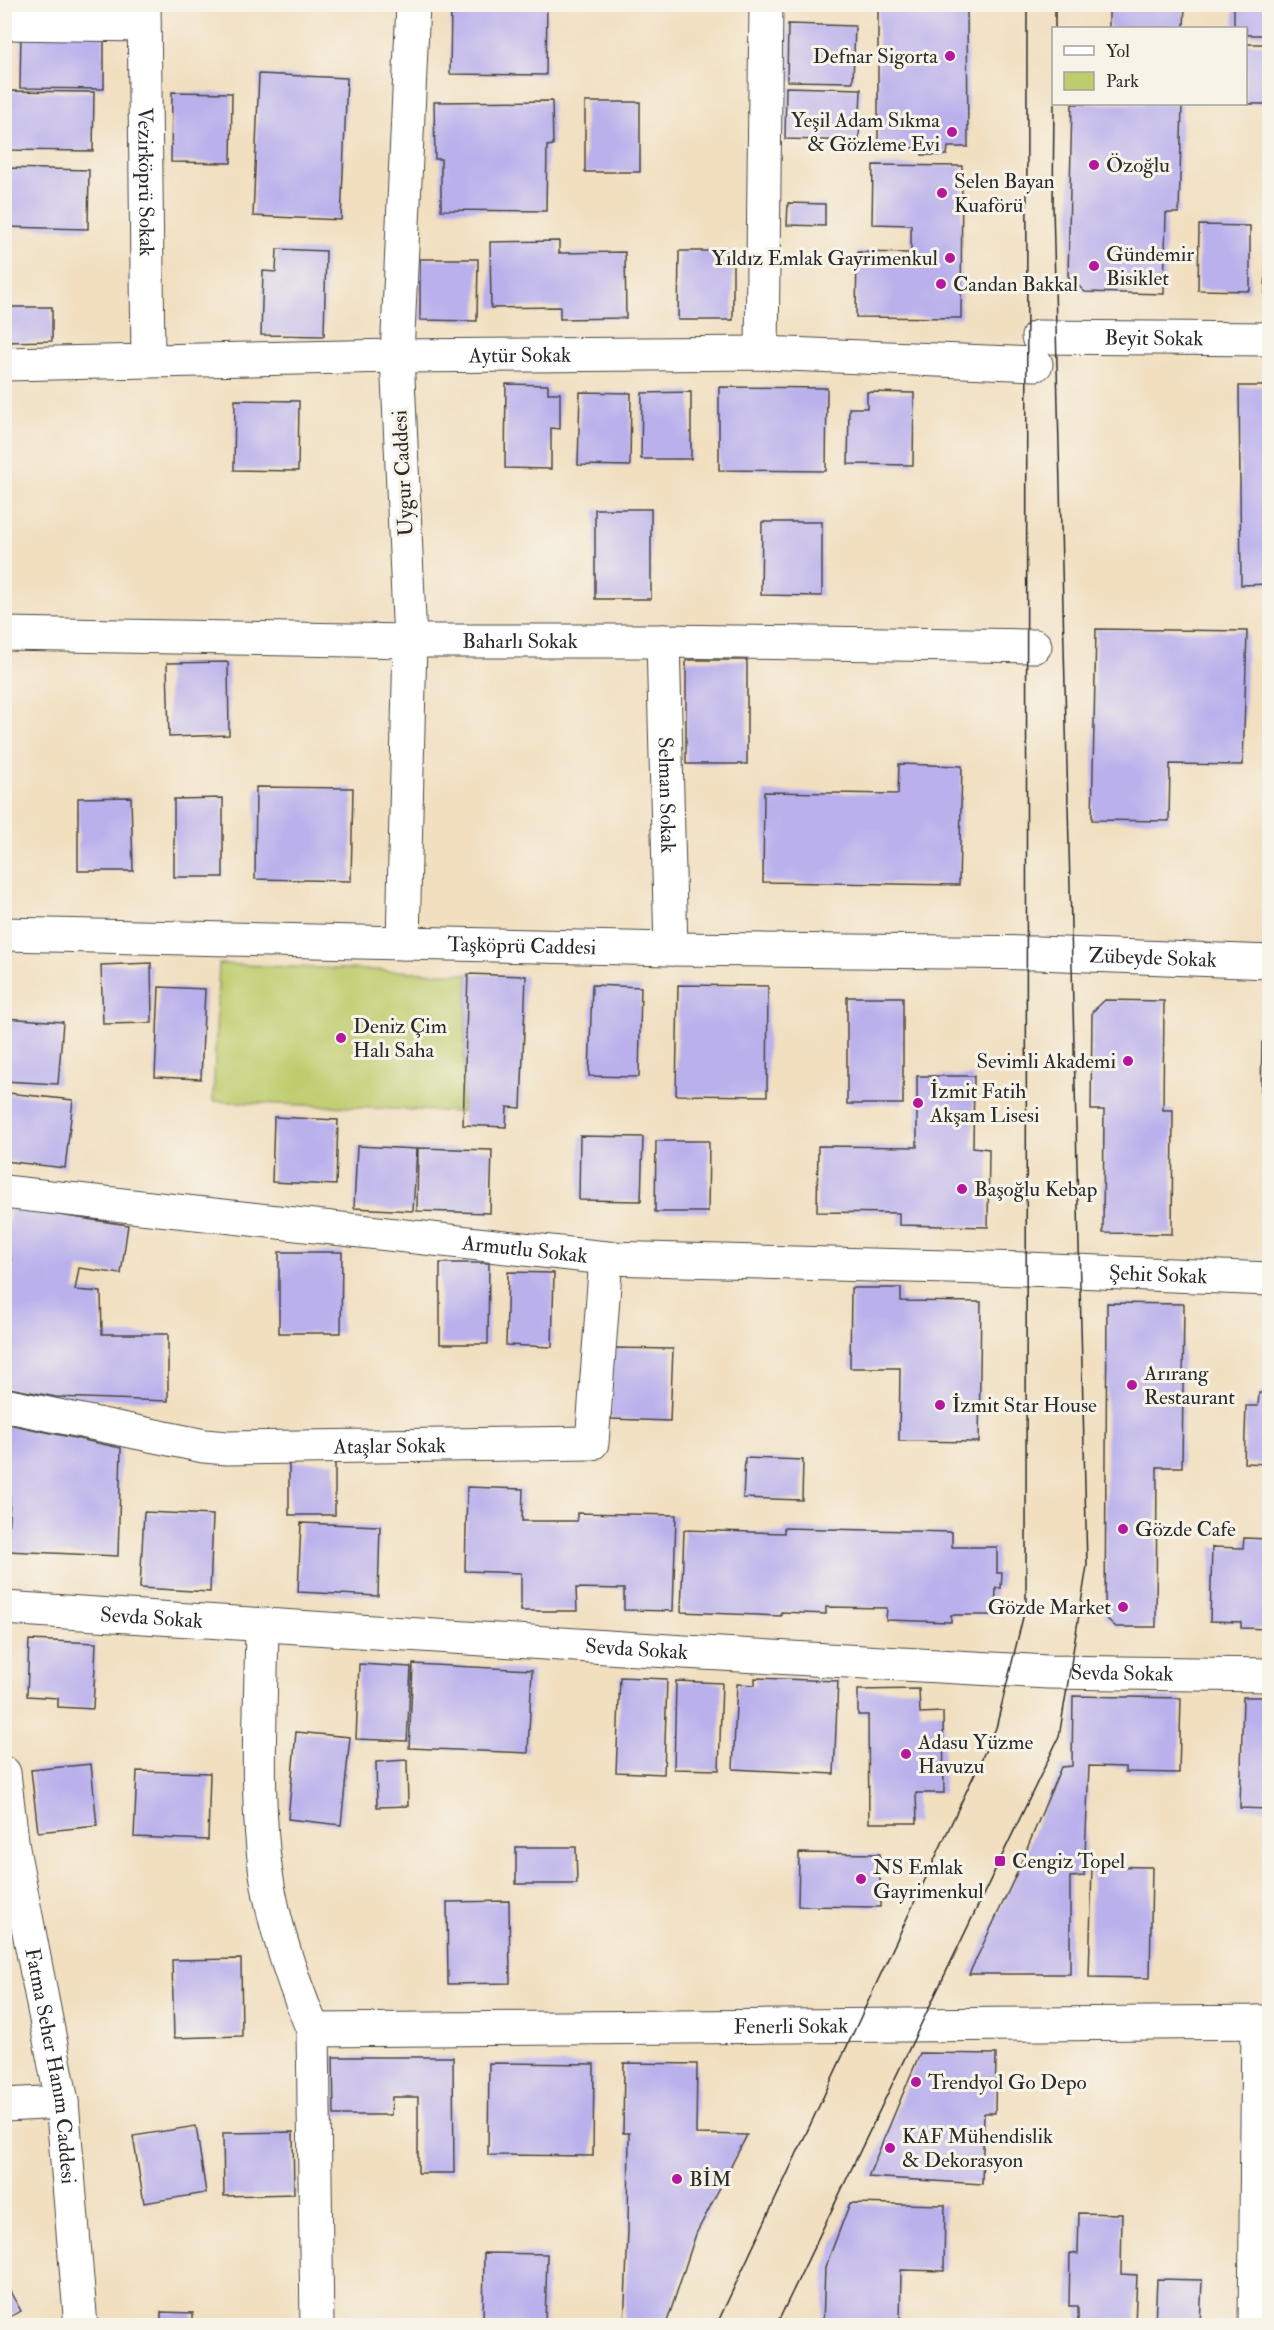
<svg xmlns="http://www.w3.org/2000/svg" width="1274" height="2330" viewBox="0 0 1274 2330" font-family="'IM FELL Double Pica',serif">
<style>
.green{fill:#bfcc6d;stroke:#757c4c;stroke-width:1.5}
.building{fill:#b9b0ec}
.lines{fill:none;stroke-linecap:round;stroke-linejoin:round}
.minor-casing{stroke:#494641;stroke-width:35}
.minor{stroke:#fff;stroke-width:33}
.tram{stroke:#2b2b2b;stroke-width:1.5}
.poi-dot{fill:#b5179e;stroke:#f7f3e8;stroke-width:2}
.labels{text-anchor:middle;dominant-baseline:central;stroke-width:6;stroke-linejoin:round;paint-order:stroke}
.poi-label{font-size:21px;fill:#2b2b2b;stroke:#f7f3e8;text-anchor:start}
.street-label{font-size:21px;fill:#2b2b2b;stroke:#f7f3e8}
</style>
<rect width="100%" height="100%" fill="#f7f3e8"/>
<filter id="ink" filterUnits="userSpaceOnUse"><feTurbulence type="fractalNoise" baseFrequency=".0167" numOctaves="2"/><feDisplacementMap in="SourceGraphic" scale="12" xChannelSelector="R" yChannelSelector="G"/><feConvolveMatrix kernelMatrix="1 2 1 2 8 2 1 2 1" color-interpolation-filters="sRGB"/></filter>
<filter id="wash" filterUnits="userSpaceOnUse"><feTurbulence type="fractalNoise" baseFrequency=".008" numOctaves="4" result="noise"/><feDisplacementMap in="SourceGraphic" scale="24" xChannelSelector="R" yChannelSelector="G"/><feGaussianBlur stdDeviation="1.35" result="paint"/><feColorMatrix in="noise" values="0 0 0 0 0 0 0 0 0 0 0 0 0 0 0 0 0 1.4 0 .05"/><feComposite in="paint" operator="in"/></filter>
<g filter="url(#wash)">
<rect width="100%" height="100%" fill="#f1dfc0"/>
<path class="green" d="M219,964L468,974L462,1112L213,1101Z"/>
<g id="blocks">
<path class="building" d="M451,4H547L546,75L450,74Z
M878,4H967L968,147H948L947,155H922V148H878Z
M1234,4H1269V35H1246V28H1234Z
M1109,5H1185L1184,28H1109Z
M788,24L855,26L853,82L787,81Z
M21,31H104V89L20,88Z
M1246,44H1269V104H1245Z
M259,74L347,78L341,220L253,216Z
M786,87L861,89L859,141L785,139Z
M4,91L94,92L93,151L4,150Z
M172,92L232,93L231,163L171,162Z
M552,101L553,145L547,146L546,211L441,210V159H435L434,102Z
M585,102H640V172H585Z
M1072,104H1182L1179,213H1166L1164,294L1085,292L1068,276Z
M873,165L962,166L961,318L856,317L857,252L911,253V225L872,224Z
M4,168L89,170L88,229L4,227Z
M788,203L825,204V226L787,225Z
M1199,225L1250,226V291L1198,290Z
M559,241V253L625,252L626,318L560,319V307L491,308L490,242Z
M1266,245H1269V300H1265Z
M277,249L326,251L324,336L261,335L263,271L276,272Z
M679,251H733V320H678Z
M420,259H478L477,321L420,320Z
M4,307H52V341L4,342Z
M506,384L548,385V393H560V429L551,428V469L505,468Z
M1239,386H1269V584L1241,585Z
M719,387L827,388L826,471L719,470Z
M580,392L631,393L630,466L578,465Z
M691,392V459H641L642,393Z
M867,392L914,393L913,465L848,464L849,408H867Z
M235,400L299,401L298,471L234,470Z
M595,509H651V599H595Z
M762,522H822V596L761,595Z
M1096,629L1247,631L1243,765L1170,764L1169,821L1092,820Z
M686,660H747V764H686Z
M228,662L229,735L169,737L167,663Z
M899,764L962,766L959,885L763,882L764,792L898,794Z
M256,787L353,788L351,881L255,879Z
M131,797L133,871H78V798Z
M223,798V877H174V799Z
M151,963L152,1023L103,1024L101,965Z
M468,974L526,976L521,1108L507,1107L506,1127L463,1125Z
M592,985L641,987L639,1077L589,1076Z
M678,985L768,986L767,1096L676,1095Z
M159,987L205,989L201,1079L155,1077Z
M847,997H903V1104H847Z
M1105,1000L1164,1001L1163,1110H1173L1172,1234L1103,1233L1104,1110H1091L1092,1012Z
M4,1018L63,1022L58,1084L4,1081Z
M1262,1042H1269V1092H1261Z
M917,1076H974L973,1147L989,1149L988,1227L899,1225V1213L817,1212L818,1146L917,1147Z
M8,1093L73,1100L65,1168L4,1161V1126Z
M274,1117L338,1120L336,1185L272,1182Z
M580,1136L643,1137L641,1201L579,1200Z
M656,1141H709L708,1212H655Z
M357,1146L417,1149L413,1211L354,1208Z
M418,1148L492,1150L490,1213L417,1211Z
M10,1208L128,1225L121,1274L79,1268L75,1290L101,1292L102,1334H168V1401L56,1397L4,1387V1289H7L11,1258L5,1257V1247Z
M279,1252H342L341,1333H279Z
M440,1263H489L488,1344H440Z
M508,1272L554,1273L552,1347L506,1345Z
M851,1288H901V1301L981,1302L979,1442L899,1441L900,1368H850Z
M1107,1303L1184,1304L1182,1467H1157L1156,1627H1116L1105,1617Z
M612,1348L673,1349L670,1421L611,1419Z
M1259,1393H1269V1464L1244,1463L1246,1406H1258Z
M4,1423L121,1448L118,1556L7,1551L10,1497H4Z
M745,1458L803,1460L802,1500L743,1498Z
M289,1462H335V1515H289Z
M467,1487L523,1489L522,1521H577V1513L676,1515L673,1611L624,1610V1589L576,1588L577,1611H521V1573L465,1571Z
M144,1512L213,1515L210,1592L140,1588Z
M301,1523L380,1526L378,1596L298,1592Z
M784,1528L952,1532V1547H997V1573H1002L1001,1588H996L995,1615H951V1622L886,1620L887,1608L826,1607V1614L781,1612V1616L681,1612L684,1530L784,1533Z
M1244,1538L1269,1539V1629L1241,1628V1622L1210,1621L1212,1547L1243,1548Z
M29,1640L96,1643L93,1709L58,1707V1698L27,1696Z
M359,1664L411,1667L407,1741L356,1739Z
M413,1664L532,1670L528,1753L409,1748Z
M620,1677L667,1679L664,1774L616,1772Z
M755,1678L838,1681L834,1774L733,1769L737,1684L755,1685Z
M676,1681L722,1683L719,1770L674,1769Z
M919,1689L920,1713L943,1712L944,1793H916L917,1823H869L868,1715H858V1690Z
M1073,1696L1181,1698L1179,1773L1125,1772V1767L1089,1766L1084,1876L1070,1877V1974H969L1016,1875L1061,1767L1072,1766Z
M1243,1697H1269V1809L1240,1808Z
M296,1732L350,1737L341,1825L288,1819Z
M407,1760L408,1806L377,1807L376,1762Z
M91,1764L97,1826L38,1832L31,1770Z
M137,1771L210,1773L208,1840L134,1837Z
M516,1847H576L577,1884H516Z
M799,1853L880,1854V1907L798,1906Z
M1092,1866L1152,1867L1150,1978L1089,1977Z
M509,1901L510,1983L448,1984L447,1902Z
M241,1959L242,2036L174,2038L172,1960Z
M920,2053L996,2054L995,2113H984L982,2184L868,2177Z
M333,2057H453L454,2173H418V2097H392L391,2115H334Z
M489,2063L594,2064L593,2156L488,2155Z
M624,2063L697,2064L696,2134L747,2135L696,2234L666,2325H624L628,2231L629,2133H623Z
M196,2126L206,2193L144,2203L133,2136Z
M293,2132L294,2194L224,2196L223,2133Z
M850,2203L945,2205L944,2271L901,2270L900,2325H823L825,2268Z
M1079,2213L1122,2214L1121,2274L1137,2275L1135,2325H1078V2306H1069L1070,2253L1078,2254Z
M484,2253L547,2254L545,2325H483Z
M1157,2279L1202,2280L1200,2325H1155Z
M4,2281L21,2311L4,2320Z
M161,2312L193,2313V2325H161Z"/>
</g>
</g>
<g filter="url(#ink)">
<use href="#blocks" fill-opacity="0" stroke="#494641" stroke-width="1.5"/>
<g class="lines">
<defs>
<g id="minor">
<path id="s1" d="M144,4L148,360"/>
<path d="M4,23L144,25"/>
<path id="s2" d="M1038,337L1270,339"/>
<path d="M762,353L766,4"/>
<path id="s3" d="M4,364L397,356L762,353L1036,364"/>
<path id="s4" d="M4,634L410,641H663L1035,646"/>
<path id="s5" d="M663,641L671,949"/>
<path id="s6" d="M4,934L671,949L1037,953L1270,962"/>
<path d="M403,943L410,641L397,356L413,4"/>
<path id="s7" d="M4,1192L606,1258L1026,1269L1270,1279"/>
<path id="s8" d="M4,1405L204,1446L227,1448L592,1443L606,1258"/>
<path id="s9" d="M4,1608L684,1652L1048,1672L1270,1675"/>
<path d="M262,1626C261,1700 256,1776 263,1850C269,1912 289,1973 313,2030L317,2326"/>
<path id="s10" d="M4,1773L13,1849L62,2102L81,2326"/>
<path id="s11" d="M313,2030L1270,2022"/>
<path d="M4,2105L62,2102"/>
<path d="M1255,2326L1258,2022"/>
</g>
</defs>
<use href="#minor" class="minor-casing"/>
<use href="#minor" class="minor"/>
<path class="tram" d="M1055,28V4
M716,2326L996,1728L1026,1605L1027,4
M776,2326L1059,1737L1087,1566L1053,206L1054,104"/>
</g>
</g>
<g class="poi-dot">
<circle cx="950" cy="56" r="6"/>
<circle cx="952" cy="132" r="6"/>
<circle cx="1094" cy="165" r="6"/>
<circle cx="942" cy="193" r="6"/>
<circle cx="950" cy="258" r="6"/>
<circle cx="1094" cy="266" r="6"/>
<circle cx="941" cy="284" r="6"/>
<circle cx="341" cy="1038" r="6"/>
<circle cx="1128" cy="1061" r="6"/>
<circle cx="918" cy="1103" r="6"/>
<circle cx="962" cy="1189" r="6"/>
<circle cx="1132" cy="1385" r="6"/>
<circle cx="940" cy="1405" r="6"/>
<circle cx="1123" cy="1529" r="6"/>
<circle cx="1123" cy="1607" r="6"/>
<circle cx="906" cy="1754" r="6"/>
<rect x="994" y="1855" width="12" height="12" rx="3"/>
<circle cx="861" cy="1879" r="6"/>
<circle cx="916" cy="2082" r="6"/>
<circle cx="890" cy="2148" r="6"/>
<circle cx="677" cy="2179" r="6"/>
</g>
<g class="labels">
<g class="poi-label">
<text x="938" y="56" text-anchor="end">Defnar Sigorta</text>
<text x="940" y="120" text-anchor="end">Yeşil Adam Sıkma<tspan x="940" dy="24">&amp; Gözleme Evi</tspan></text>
<text x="1106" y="165">Özoğlu</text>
<text x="954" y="181">Selen Bayan<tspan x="954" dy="24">Kuaförü</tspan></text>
<text x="1106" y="254">Gündemir<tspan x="1106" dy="24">Bisiklet</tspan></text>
<text x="938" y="258" text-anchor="end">Yıldız Emlak Gayrimenkul</text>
<text x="953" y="284">Candan Bakkal</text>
<text x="353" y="1026">Deniz Çim<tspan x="353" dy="24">Halı Saha</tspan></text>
<text x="1116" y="1061" text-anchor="end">Sevimli Akademi</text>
<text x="930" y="1091">İzmit Fatih<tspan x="930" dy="24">Akşam Lisesi</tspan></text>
<text x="974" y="1189">Başoğlu Kebap</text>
<text x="1144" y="1373">Arırang<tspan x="1144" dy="24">Restaurant</tspan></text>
<text x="952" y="1405">İzmit Star House</text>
<text x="1135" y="1529">Gözde Cafe</text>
<text x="1111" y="1607" text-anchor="end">Gözde Market</text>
<text x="918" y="1742">Adasu Yüzme<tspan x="918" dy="24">Havuzu</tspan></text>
<text x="1012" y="1861">Cengiz Topel</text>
<text x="873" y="1867">NS Emlak<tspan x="873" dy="24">Gayrimenkul</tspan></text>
<text x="928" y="2082">Trendyol Go Depo</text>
<text x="902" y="2136">KAF Mühendislik<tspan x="902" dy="24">&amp; Dekorasyon</tspan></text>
<text x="689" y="2179">BİM</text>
</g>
<g class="street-label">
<text stroke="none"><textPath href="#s1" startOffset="178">Vezirköprü Sokak</textPath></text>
<text stroke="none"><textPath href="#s2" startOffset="116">Beyit Sokak</textPath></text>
<text stroke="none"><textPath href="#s3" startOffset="516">Aytür Sokak</textPath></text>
<text transform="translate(403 473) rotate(-93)">Uygur Caddesi</text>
<text stroke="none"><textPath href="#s4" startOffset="516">Baharlı Sokak</textPath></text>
<text stroke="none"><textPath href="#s5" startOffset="154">Selman Sokak</textPath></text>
<text stroke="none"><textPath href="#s6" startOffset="518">Taşköprü Caddesi</textPath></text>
<text stroke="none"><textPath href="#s6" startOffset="1149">Zübeyde Sokak</textPath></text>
<text stroke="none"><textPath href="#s7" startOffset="524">Armutlu Sokak</textPath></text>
<text stroke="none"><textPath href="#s7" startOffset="1158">Şehit Sokak</textPath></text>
<text stroke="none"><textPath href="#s8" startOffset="390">Ataşlar Sokak</textPath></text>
<text stroke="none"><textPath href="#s9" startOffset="148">Sevda Sokak</textPath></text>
<text stroke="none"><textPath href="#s9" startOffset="634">Sevda Sokak</textPath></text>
<text stroke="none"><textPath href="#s9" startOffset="1120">Sevda Sokak</textPath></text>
<text stroke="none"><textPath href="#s11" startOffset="478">Fenerli Sokak</textPath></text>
<text stroke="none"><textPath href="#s10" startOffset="297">Fatma Seher Hanım Caddesi</textPath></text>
</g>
</g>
<rect width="1274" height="2330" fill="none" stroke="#f7f3e8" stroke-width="24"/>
<rect x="1052" y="27" width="195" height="78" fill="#f7f3e8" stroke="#a5a39c" stroke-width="1.5"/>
<rect x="1064" y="46" width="30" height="9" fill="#ffffff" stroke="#a5a39c" stroke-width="1.5"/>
<text x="1106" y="57" font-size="18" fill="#2b2b2b">Yol</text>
<rect x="1064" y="72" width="30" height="18" fill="#bfcc6d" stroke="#a5a39c" stroke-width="1.5"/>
<text x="1106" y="87" font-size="18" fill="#2b2b2b">Park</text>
</svg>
